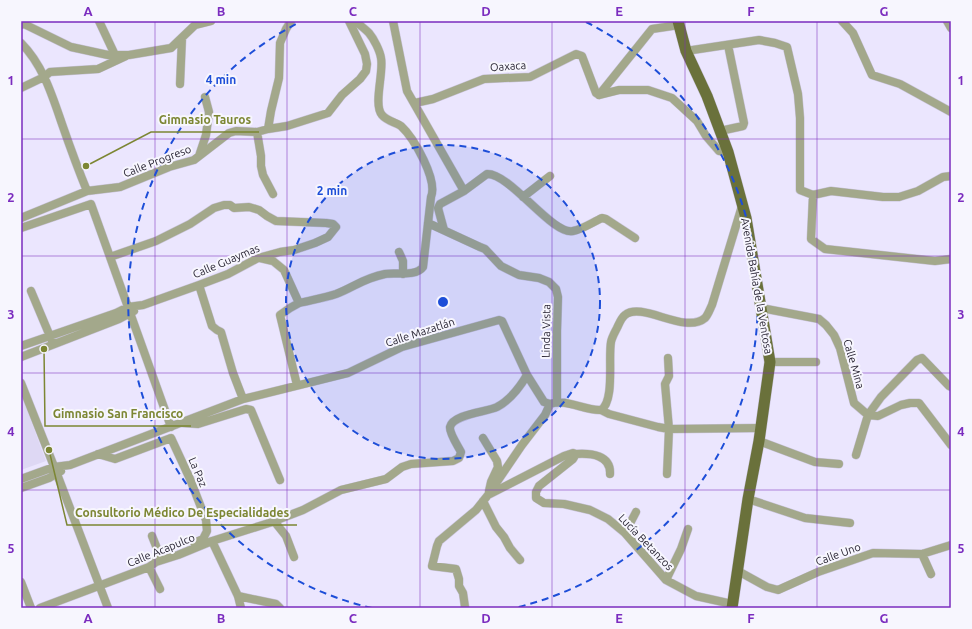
<svg xmlns="http://www.w3.org/2000/svg" width="972" height="629" viewBox="0 0 972 629" font-family="Ubuntu,sans-serif">
<style>
.built{fill:#ded8f4}
.lines{fill:none;stroke-linecap:round;stroke-linejoin:round}
.minor-casing{stroke:#c8c3d9;stroke-width:9}
.major-casing{stroke:#c8c3d9;stroke-width:12}
.minor{stroke:#a3a88b;stroke-width:8}
.major{stroke:#6a713b;stroke-width:11}
.grid{fill:none;stroke:#7b2cbf;stroke-width:1;stroke-opacity:0.55}
.ring{fill:none;stroke:#1d4ed8;stroke-width:2;stroke-dasharray:7 5}
.labels{text-anchor:middle;dominant-baseline:central;stroke-width:4;stroke-linejoin:round;paint-order:stroke}
.street-label{font-size:11px;fill:#282433;stroke:#f7f6fe}
.centre{fill:#1d4ed8;stroke:#f7f6fe;stroke-width:2}
.ring-label{font-size:12px;text-anchor:middle;font-weight:bold;fill:#1d4ed8;stroke:#f7f6fe;stroke-width:4;stroke-linejoin:round;paint-order:stroke}
.leader{fill:none;stroke:#7c8633;stroke-width:1.5}
.callout-dot{fill:#7c8633;stroke:#f7f6fe;stroke-width:1.5}
.callout-label{font-size:12px;text-anchor:middle;font-weight:bold;fill:#7c8633;stroke:#f7f6fe;stroke-width:4;stroke-linejoin:round;paint-order:stroke}
.neatline{fill:none;stroke:#7b2cbf;stroke-width:1.5}
.grid-label{font-size:13px;text-anchor:middle;font-weight:bold;fill:#7b2cbf}
</style>
<rect width="100%" height="100%" fill="#ebe6fe"/>
<path class="built" d="M21,394L46,461L21,470Z"/>
<g class="lines">
<defs>
<path id="minor" d="M99,21L115,55
M393,21L407,91L464,191
M842,21L853,33L872,75L900,84L951,112
M947,21L951,28
M21,25L24,24L71,47L108,55H129L171,48L195,25L211,21
M21,43C43,65 52,95 62,124C70,147 78,169 87,191
M686,51L759,40L775,43L787,47L798,94L800,118V190L813,195L831,191L883,197H899L918,191L943,177L951,176
M180,84L182,38
M21,88L44,77L50,72L98,69L126,56
M599,95L619,90H648L672,98L697,121L706,136L719,151L728,152
M599,95L652,29L679,25
M415,103L433,99L484,79L530,77L576,54L582,56L596,93L599,95
M268,129L271,111L279,78L280,43L286,29L291,21
M720,131L743,126L744,123L728,45
M257,132L261,156V166L263,175L273,194
M199,156L206,135L209,112L205,97
M813,195L811,239L825,249L935,261L951,259
M523,197L550,176
M21,218L87,191L120,187L169,167L194,160L229,133L236,131L257,132L268,129L287,126L328,113L342,95L360,79L366,71L367,64L365,54L349,21
M428,223L480,247L485,249L501,266L519,275L539,278L549,282L556,289L558,297L557,331V401
M21,228L91,204L171,427
M444,230L438,208L440,204L464,191L487,174C510,173 553,236 573,231C583,229 593,222 602,218L606,219L635,238
M399,252L403,261V274
M260,258L273,261L284,270L299,303L290,308L280,315L297,385
M199,285L212,326L217,330L221,332L233,373L243,399
M31,291L52,341
M299,303C311,300 324,298 336,294C354,287 364,278 385,274C395,272 416,277 423,267L431,197C438,180 414,138 401,126C395,122 387,121 382,115C373,105 384,72 381,58C380,51 374,39 369,33C365,29 360,25 355,21
M761,308L819,319L826,325L834,335L840,348L854,403L868,415L878,416L901,405L910,403H919L951,445
M21,346L116,313L128,307L143,305L199,285L228,274L258,258L280,252L294,250L315,243L328,237L336,227L333,224L326,223L276,221L267,216L259,210L249,207L234,208L230,205H224L214,208L190,224L156,241L110,257
M21,357L119,319L134,311
M770,362H816
M21,383L57,474L108,608
M601,410L609,414L658,427L669,429L760,428
M183,423L198,424L246,409L251,410L280,480
M483,438L497,461L498,467L491,482L489,491
M759,441L815,462L839,464
M98,454L115,459L171,438L190,479L206,520L207,531L203,539L194,543
M576,454C591,453 611,455 610,474
M856,455L868,415L881,397L917,360L922,358L949,386L951,387
M667,474L669,429L665,384L669,376L668,358
M21,479L54,467L70,465L243,399L348,373L402,347L499,320L502,321L527,375L544,402L550,404C566,398 584,411 601,410C615,401 608,358 611,342C612,337 615,332 617,328C619,324 621,318 625,315C642,301 685,335 705,318C708,315 710,309 712,305L742,206
M21,488L49,478L61,471
M488,495L564,456L573,453L576,454L573,459L539,486L536,492V498L544,503L564,504L590,510L608,519L625,533L666,580L696,596L732,604
M748,499L805,518L850,523
M483,501L496,527L504,537L510,548L520,560
M274,521L286,536L294,557
M625,533L636,512
M152,536L158,551L156,562
M212,541L238,596L241,608
M922,554L931,574
M149,567L160,589
M738,571L767,587L778,590L818,572L873,553L922,554L951,545
M666,580L681,549L688,529
M21,582L31,608
M238,596L276,604L280,608
M465,607L463,593L459,586V579L456,569L432,566L437,546L439,541L476,510L488,495L522,445L545,415L550,404
M40,608L149,567L156,562L178,555L212,541L269,523L303,510L341,490L386,479L402,467L411,464L453,461L459,458L461,452C458,446 449,433 450,427C453,414 487,412 497,407C510,400 520,387 527,375"/>
<path id="major" d="M678,21L686,51L707,96L728,152L746,218L770,362L759,441L748,499L732,608"/>
</defs>
<use href="#minor" class="minor-casing"/>
<use href="#major" class="major-casing"/>
<use href="#minor" class="minor"/>
<use href="#major" class="major"/>
</g>
<path class="grid" d="M155,21V608M287,21V608M420,21V608M552,21V608M685,21V608M817,21V608M21,139H951M21,256H951M21,373H951M21,490H951"/>
<circle cx="443" cy="302" r="157" fill="#1d4ed8" fill-opacity=".12"/>
<g class="ring">
<circle cx="443" cy="302" r="157"/>
<path d="M372 608A314 314 0 0 1 300 22M586 22A314 314 0 0 1 514 608"/>
</g>
<g class="labels">
<g class="street-label">
<text transform="translate(508 66) rotate(-4)">Oaxaca</text>
<text transform="translate(157 161) rotate(-21)">Calle Progreso</text>
<text transform="translate(226 261) rotate(-23)">Calle Guaymas</text>
<text transform="translate(757 286) rotate(80)">Avenida Bahía de la Ventosa</text>
<text transform="translate(546 331) rotate(-89)">Linda Vista</text>
<text transform="translate(420 332) rotate(-18)">Calle Mazatlán</text>
<text transform="translate(854 364) rotate(74)">Calle Mina</text>
<text transform="translate(198 472) rotate(67)">La Paz</text>
<text transform="translate(646 542) rotate(46)">Lucía Betanzos</text>
<text transform="translate(161 550) rotate(-22)">Calle Acapulco</text>
<text transform="translate(838 554) rotate(-20)">Calle Uno</text>
</g>
</g>
<circle cx="443" cy="302" r="6" class="centre"/>
<g class="ring-label">
<text x="221" y="84">4 min</text>
<text x="332" y="195">2 min</text>
</g>
<path class="leader" d="M86 166L151 132H259M44 349L45 426H191M49 450L67 525H297"/>
<g class="callout-dot">
<circle cx="86" cy="166" r="4"/>
<circle cx="44" cy="349" r="4"/>
<circle cx="49" cy="450" r="4"/>
</g>
<g class="callout-label">
<text x="205" y="124">Gimnasio Tauros</text>
<text x="118" y="418">Gimnasio San Francisco</text>
<text x="182" y="517">Consultorio Médico De Especialidades</text>
</g>
<rect width="972" height="629" fill="none" stroke="#f7f6fe" stroke-width="44"/>
<rect x="22" y="22" width="928" height="585" class="neatline"/>
<g class="grid-label">
<text x="88" y="16">A</text>
<text x="221" y="16">B</text>
<text x="353" y="16">C</text>
<text x="486" y="16">D</text>
<text x="619" y="16">E</text>
<text x="751" y="16">F</text>
<text x="884" y="16">G</text>
<text x="11" y="85">1</text>
<text x="961" y="85">1</text>
<text x="11" y="202">2</text>
<text x="961" y="202">2</text>
<text x="11" y="319">3</text>
<text x="961" y="319">3</text>
<text x="11" y="436">4</text>
<text x="961" y="436">4</text>
<text x="11" y="553">5</text>
<text x="961" y="553">5</text>
<text x="88" y="623">A</text>
<text x="221" y="623">B</text>
<text x="353" y="623">C</text>
<text x="486" y="623">D</text>
<text x="619" y="623">E</text>
<text x="751" y="623">F</text>
<text x="884" y="623">G</text>
</g>
</svg>
